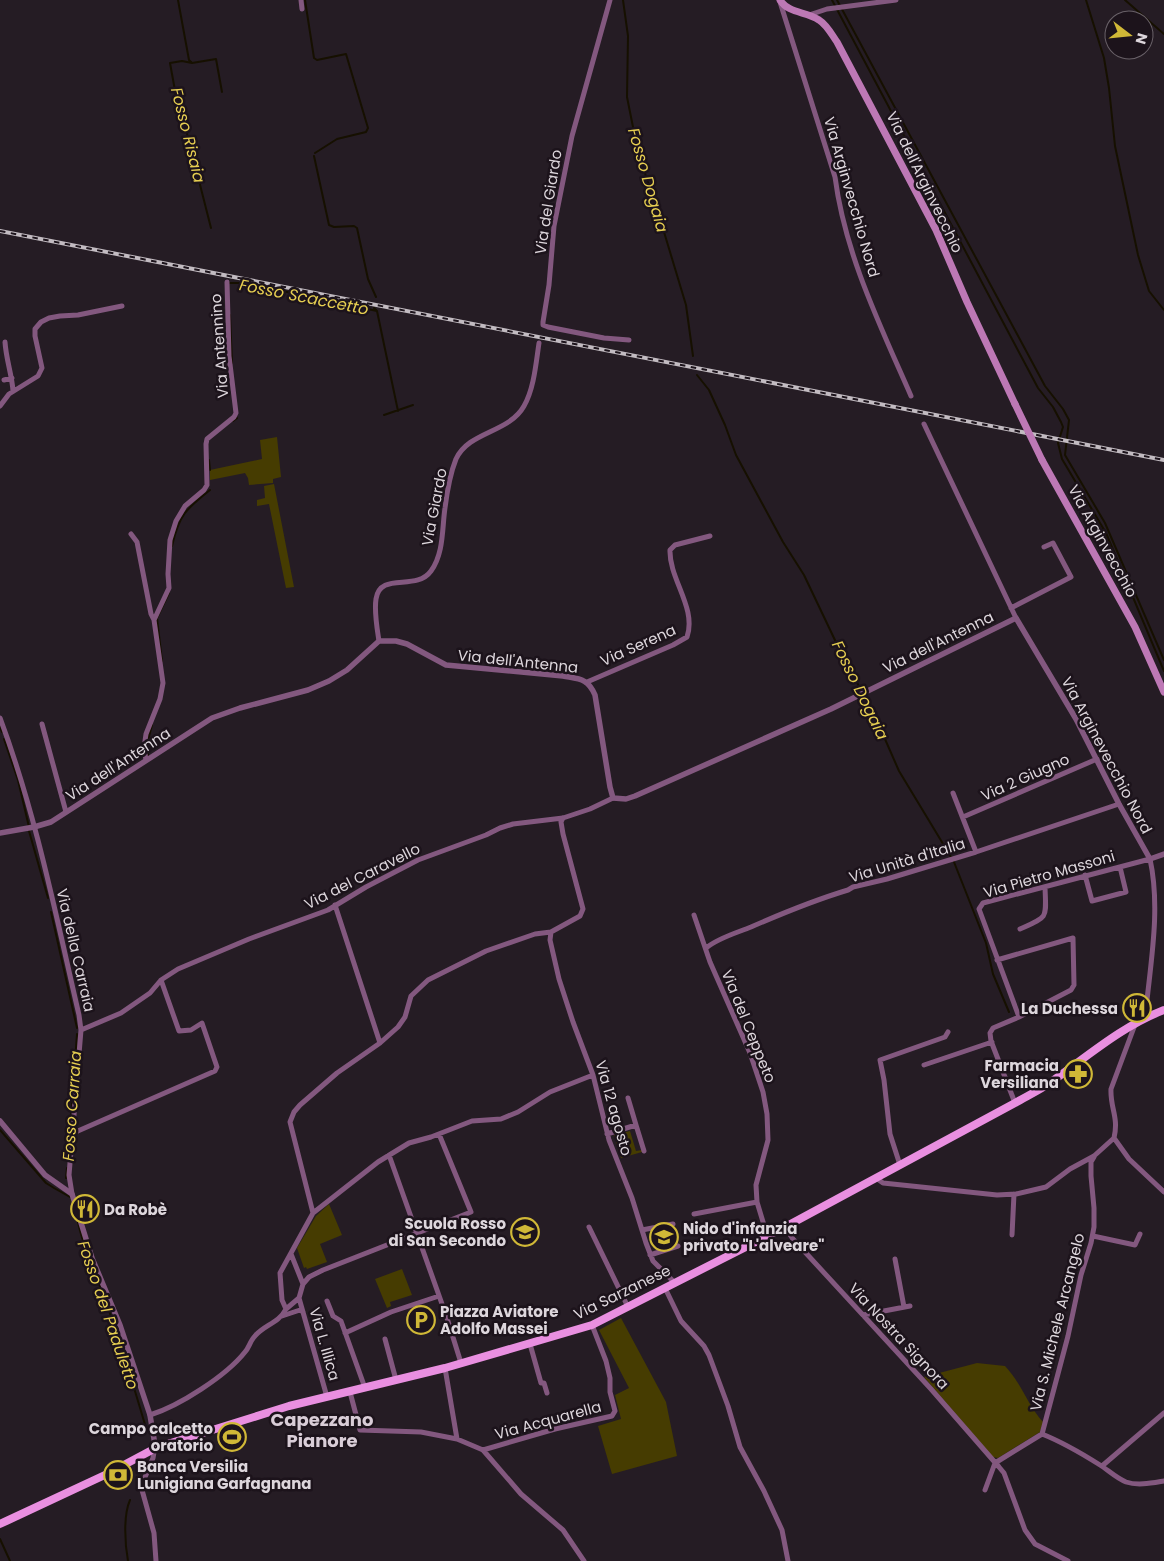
<svg xmlns="http://www.w3.org/2000/svg" width="1164" height="1561" viewBox="0 0 1164 1561" font-family="Poppins,sans-serif">
<style>
.green{fill:#463c01}
.lines{fill:none;stroke-linecap:round;stroke-linejoin:round}
.stream{stroke:#161000;stroke-width:2}
.minor{stroke:#83587f;stroke-width:5}
.tertiary{stroke:#83587f;stroke-width:5.5}
.secondary{stroke:#bd78b5;stroke-width:7}
.primary{stroke:#e98fe0;stroke-width:8}
.rail-casing{stroke:#c2bbc1;stroke-width:4}
.rail{stroke:#1c131b;stroke-width:2;stroke-dasharray:5.5;stroke-linecap:butt}
.secondary-bridge{stroke:#bd78b5;stroke-width:7}
.labels{text-anchor:middle;dominant-baseline:central;stroke-width:5;stroke-linejoin:round;paint-order:stroke}
.street-label{font-size:15px;fill:#ddd6dc;stroke:#1c131b}
.poi-label{font-size:15px;font-weight:bold;fill:#ddd6dc;stroke:#1c131b;text-anchor:end}
.water-label{font-size:16px;font-style:italic;fill:#e6ce51;stroke:#1c131b}
.quarter-label{font-size:18px;font-weight:bold;fill:#d9cdd7;stroke:#1c131b}
</style>
<rect width="100%" height="100%" fill="#251c24"/>
<path class="green" d="M277,437L281,477L273,479V483L249,485L248,478L245,473L210,480V470L262,459L260,440Z
M274,484L294,587L286,588L269,504L257,506V500L265,498L264,486Z
M630,1131L636,1151L642,1150V1152L621,1158L614,1135Z
M329,1204L342,1235L320,1244L327,1262L307,1269L306,1267L304,1268L297,1248L316,1216Z
M402,1269L412,1295L390,1302L391,1306L387,1308L375,1279Z
M621,1318L666,1402L677,1456L612,1474L598,1426L621,1419L615,1395L629,1388L599,1330Z
M977,1363L1005,1366C1022,1384 1028,1406 1043,1422L1040,1432L998,1458L993,1457L924,1377Z
M240,1426L245,1440L225,1448L219,1434Z"/>
<g class="lines">
<path class="stream" d="M178,0L189,60L192,63L216,59L222,92
M305,0L314,58L317,60L346,54L368,128L366,132L337,139L315,153
M623,0L628,36L627,97L638,152L661,222L686,305L693,356
M832,0L1038,388L1053,407L1061,422L1063,427L1058,443L1062,459L1106,533L1164,671
M837,0L1045,386L1063,409L1069,420L1065,455L1105,523L1164,660
M1086,0L1104,58L1109,88L1115,146L1138,255L1149,291L1164,310
M1125,0L1164,34
M192,63L182,61L170,63L176,96L180,106L211,228
M314,156L329,225L334,227L354,226L357,228L368,279L376,297
M229,283H245L377,311
M374,308L377,311L398,411
M230,315L232,363
M697,375L709,390L725,425L736,455L783,542L804,575L843,657L874,714L899,771L954,862L986,943L993,974L1009,1012
M384,415L413,405
M233,421L237,418
M209,460L210,470
M172,546C179,515 186,509 210,490
M162,661L157,618L169,593
M0,727L2,732
M4,739L18,780L29,827
M148,755L147,744L152,725
M29,831L48,898
M51,912L77,1028
M0,1130L46,1183L54,1188L70,1197
M68,1158L77,1034
M66,1178L67,1168
M78,1222C84,1251 97,1277 107,1305C121,1345 134,1387 146,1428
M0,1539L10,1561
M128,1561C125,1544 123,1516 130,1500"/>
<path class="minor" d="M301,0L302,9
M610,0L572,136L554,226L549,285L543,322V325L548,327L604,338L629,340
M780,2L835,177C845,254 880,325 911,396
M809,15L827,9L896,0
M5,342C6,359 12,375 13,391
M4,380L12,378
M0,406L9,394L38,376L42,368L35,336V329L41,322L49,318L60,316L78,315L122,306
M924,424L1016,618
M131,534L137,542L151,614L154,620
M1011,608L1071,577L1053,543L1044,547
M379,641C377,628 374,612 376,599C380,571 416,592 431,571C444,553 442,528 445,508C447,492 450,474 456,459C469,431 509,433 524,406C534,389 536,363 539,343
M587,682L673,645L687,637C697,608 669,579 670,550L675,545L710,536
M0,718C36,814 56,916 79,1015L81,1030L69,1175L72,1194
M42,724L66,812
M146,760L144,748L146,734L160,699L163,683L154,620L169,588L168,574L170,540L176,521L185,506L204,490L207,485L206,444L207,439L234,417L236,413L229,356L227,282
M953,793L976,852
M963,817L1097,759
M1085,875L1092,901L1126,892L1120,867
M335,905L380,1043
M694,915L710,962L750,1053L763,1092L767,1114L768,1140L756,1185L757,1202L767,1235
M1020,929C1049,916 1046,919 1045,887
M551,932L550,940L559,979L573,1022L593,1075L609,1140L632,1198L646,1243L653,1261L674,1282
M706,948C718,938 736,933 751,927C783,913 815,900 848,890L853,887L887,879L976,852L1119,804
M997,960L1073,938L1074,985L1071,990L1019,1017
M81,1030L121,1013L150,993L161,980L178,969L249,939L328,910L366,887L418,860L486,835L500,828L513,824L563,818L590,809L613,798
M924,1065L992,1042
M628,1098L636,1125
M1015,1103L991,1041L990,1033L993,1028L1019,1017L979,909L983,903L1150,859C1160,905 1152,954 1147,1000
M71,1134L215,1071L217,1067L202,1023L191,1030L179,1031L161,980
M607,1134L636,1125L644,1151
M1114,1138L1129,1159L1164,1192
M389,1155L447,1318L461,1363
M900,1165L890,1134L884,1080L880,1060L945,1037L948,1032
M876,1178L883,1183L997,1195L1016,1194L1046,1187L1070,1169L1094,1156L1114,1138C1119,1117 1110,1108 1111,1089L1136,1022
M313,1213L378,1162L409,1143L431,1137L472,1121L501,1119L518,1112L550,1092L593,1075
M694,1214L757,1202
M589,1227L628,1307
M785,1227L793,1239L931,1389L999,1467L1004,1473L1025,1530L1035,1544L1068,1561
M642,1230L673,1224
M1012,1235L1014,1194
M1093,1236L1135,1245L1140,1234
M291,1254L303,1284
M650,1255L678,1246
M895,1259L904,1307
M665,1288L681,1321L704,1346L709,1355L728,1406L740,1447L764,1491L782,1530L788,1561
M299,1298L327,1397
M327,1301L333,1316L341,1321L365,1388
M286,1309L299,1298L303,1284L309,1277L323,1270L471,1212L439,1134
M863,1315L910,1306
M282,1316L300,1310L303,1312
M345,1333L391,1312L439,1296
M385,1339L396,1380
M530,1344L541,1383H544L547,1393
M445,1368L457,1439
M350,1392L360,1430L421,1432L457,1439L483,1450L555,1429L612,1416L615,1411L610,1392V1378L606,1361L592,1325
M150,1415C179,1406 226,1376 245,1352C249,1348 250,1341 255,1336C264,1325 279,1323 286,1309L282,1300L280,1273L313,1213L290,1122L294,1112L300,1105L337,1073L380,1043L398,1027L405,1017L411,996L428,980L486,951L535,934L551,932L580,916L583,909L563,834L561,822L563,818
M1042,1434L1068,1336L1081,1275L1091,1243L1094,1227V1208L1091,1176V1162L1094,1157
M1042,1434C1062,1442 1081,1453 1100,1465C1108,1470 1116,1478 1126,1482C1138,1486 1152,1483 1164,1481
M483,1450L521,1494L563,1530L584,1561
M154,1452L153,1458L143,1482L142,1490L154,1533L156,1561
M995,1463L1042,1434
M1102,1466L1164,1413
M985,1490L995,1463"/>
<path class="tertiary" d="M0,833L34,827L51,822L212,718L240,708L308,690L329,681L347,670L379,641H396L407,644L446,665L563,676C579,679 588,678 595,695L610,787L613,798L626,799L635,796L831,709L1016,618L1076,719L1119,804L1150,859L1164,854
M0,1121L45,1175L72,1194L92,1258L120,1325L150,1415L155,1445"/>
<path class="secondary" d="M780,0C789,14 806,11 819,20C827,25 832,35 837,42L936,230L967,302L1015,404
M1042,460L1135,627L1164,692"/>
<path class="primary" d="M158,1447L289,1406L445,1368L592,1325L785,1227L1015,1103C1027,1096 1040,1090 1051,1082C1088,1056 1122,1026 1164,1010
M0,1524L107,1474L152,1450"/>
<defs>
<path id="rail" d="M0,231L1164,460"/>
</defs>
<use href="#rail" class="rail-casing"/>
<use href="#rail" class="rail"/>
<path class="secondary-bridge" d="M1015,404L1042,460"/>
</g>
<defs>
<symbol id="restaurant-ring" viewBox="-11 -11 22 22"><circle r="9.5" fill="#1c131b" stroke="#d0b837" stroke-width="1.5"/><path d="M-5-6h1v4h1v-4h1v4h1v-4h1v5L-1.5 .5V6h-2V.5L-5-1ZM5-6V6H3V1.5H1.5Q1.5-4 5-6Z" fill="#d0b837"/></symbol>
<symbol id="pharmacy-ring" viewBox="-11 -11 22 22"><circle r="9.5" fill="#1c131b" stroke="#d0b837" stroke-width="1.5"/><path d="M-2-6h4v4h4v4h-4v4h-4v-4h-4v-4h4Z" fill="#d0b837"/></symbol>
<symbol id="school-ring" viewBox="-11 -11 22 22"><circle r="9.5" fill="#1c131b" stroke="#d0b837" stroke-width="1.5"/><path d="M0-5L7-2L0 1L-7-2ZM-4 1L0 2.5L4 1V4Q0 6-4 4Z" fill="#d0b837"/></symbol>
<symbol id="parking-ring" viewBox="-11 -11 22 22"><circle r="9.5" fill="#1c131b" stroke="#d0b837" stroke-width="1.5"/><path d="M-3.5-5.5H1a3.5 3.5 0 0 1 0 7H-1V5.5H-3.5ZM-1-3.4V-.6H.8a1.4 1.4 0 0 0 0-2.8Z" fill="#d0b837"/></symbol>
<symbol id="stadium-ring" viewBox="-11 -11 22 22"><circle r="9.5" fill="#1c131b" stroke="#d0b837" stroke-width="1.5"/><path d="M0-5a6.5 5 0 1 0 0 10a6.5 5 0 1 0 0-10ZM-3.5-1.8h7v3.6h-7Z" fill="#d0b837"/></symbol>
<symbol id="bank-ring" viewBox="-11 -11 22 22"><circle r="9.5" fill="#1c131b" stroke="#d0b837" stroke-width="1.5"/><path d="M-6-4H6V4H-6ZM0-2.3a2.3 2.3 0 1 0 0 4.6a2.3 2.3 0 1 0 0-4.6Z" fill="#d0b837"/></symbol>
</defs>
<g fill-rule="evenodd">
<use href="#restaurant-ring" x="1121" y="992" width="32" height="32"/>
<use href="#pharmacy-ring" x="1062" y="1058" width="32" height="32"/>
<use href="#restaurant-ring" x="69" y="1193" width="32" height="32"/>
<use href="#school-ring" x="509" y="1216" width="32" height="32"/>
<use href="#school-ring" x="648" y="1221" width="32" height="32"/>
<use href="#parking-ring" x="405" y="1304" width="32" height="32"/>
<use href="#stadium-ring" x="216" y="1421" width="32" height="32"/>
<use href="#bank-ring" x="102" y="1459" width="32" height="32"/>
</g>
<g class="labels">
<g class="street-label">
<text transform="translate(925 182) rotate(64)">Via dell'Arginvecchio</text>
<text transform="translate(852 197) rotate(74)">Via Arginvecchio Nord</text>
<text transform="translate(548 202) rotate(-81)">Via del Giardo</text>
<text transform="translate(219 346) rotate(-94)">Via Antennino</text>
<text transform="translate(434 507) rotate(-79)">Via Giardo</text>
<text transform="translate(1103 541) rotate(61)">Via Arginvecchio</text>
<text transform="translate(938 642) rotate(-26)">Via dell'Antenna</text>
<text transform="translate(638 645) rotate(-24)">Via Serena</text>
<text transform="translate(518 661) rotate(6)">Via dell'Antenna</text>
<text transform="translate(1107 755) rotate(62)">Via Arginevecchio Nord</text>
<text transform="translate(118 764) rotate(-33)">Via dell'Antenna</text>
<text transform="translate(1025 777) rotate(-24)">Via 2 Giugno</text>
<text transform="translate(907 860) rotate(-17)">Via Unità d'Italia</text>
<text transform="translate(1049 874) rotate(-16)">Via Pietro Massoni</text>
<text transform="translate(362 876) rotate(-27)">Via del Caravello</text>
<text transform="translate(76 950) rotate(77)">Via della Carraia</text>
<text transform="translate(749 1026) rotate(68)">Via del Ceppeto</text>
<text transform="translate(614 1108) rotate(74)">Via 12 agosto</text>
<text transform="translate(622 1292) rotate(-26)">Via Sarzanese</text>
<text transform="translate(1057 1322) rotate(-76)">Via S. Michele Arcangelo</text>
<text transform="translate(899 1336) rotate(47)">Via Nostra Signora</text>
<text transform="translate(325 1344) rotate(74)">Via L. Illica</text>
<text transform="translate(548 1420) rotate(-15)">Via Acquarella</text>
</g>
<g class="poi-label">
<text x="1118" y="1008">La Duchessa</text>
<text x="1059" y="1065">Farmacia<tspan x="1059" dy="17">Versiliana</tspan></text>
<text x="104" y="1209" text-anchor="start">Da Robè</text>
<text x="506" y="1223">Scuola Rosso<tspan x="506" dy="17">di San Secondo</tspan></text>
<text x="683" y="1228" text-anchor="start">Nido d'infanzia<tspan x="683" dy="17">privato "L'alveare"</tspan></text>
<text x="440" y="1311" text-anchor="start">Piazza Aviatore<tspan x="440" dy="17">Adolfo Massei</tspan></text>
<text x="213" y="1428">Campo calcetto<tspan x="213" dy="17">oratorio</tspan></text>
<text x="137" y="1466" text-anchor="start">Banca Versilia<tspan x="137" dy="17">Lunigiana Garfagnana</tspan></text>
</g>
<g class="water-label">
<text transform="translate(188 135) rotate(76)">Fosso Risaia</text>
<text transform="translate(648 180) rotate(74)">Fosso Dogaia</text>
<text transform="translate(304 297) rotate(11)">Fosso Scaccetto</text>
<text transform="translate(860 690) rotate(64)">Fosso Dogaia</text>
<text transform="translate(72 1106) rotate(-86)">Fosso Carraia</text>
<text transform="translate(108 1315) rotate(71)">Fosso del Paduletto</text>
</g>
<g class="quarter-label">
<text x="322" y="1419">Capezzano<tspan x="322" dy="21">Pianore</tspan></text>
</g>
</g>
<g transform="translate(1129 35) rotate(106)"><circle r="24" fill="#1c131b" stroke="#696168"/>
<path d="M0-4L9 19L0 12L-9 19Z" fill="#d0b837"/>
<text y="-8" font-size="14" font-weight="bold" text-anchor="middle" fill="#ddd6dc">N</text>
</g>
</svg>
